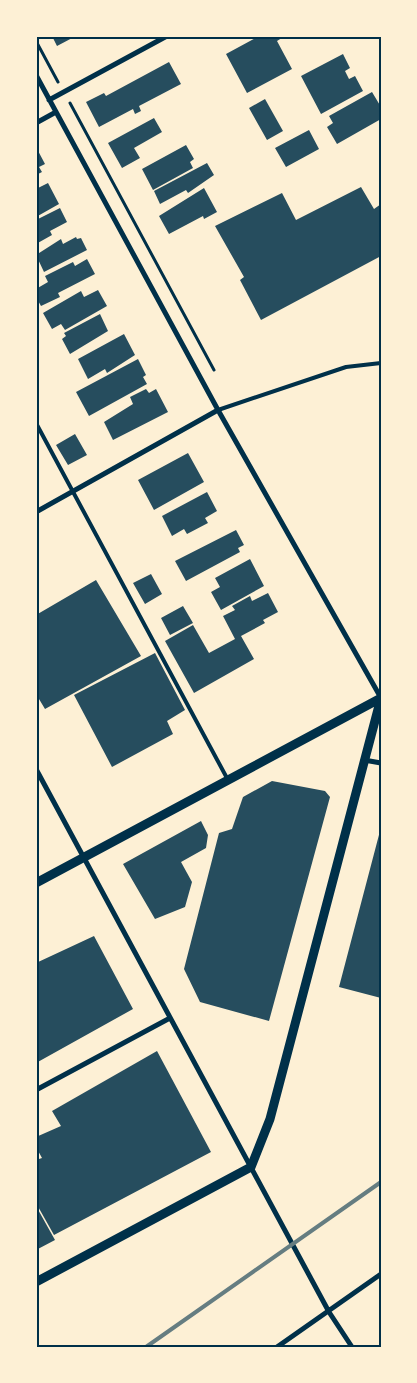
<svg xmlns="http://www.w3.org/2000/svg" width="417" height="1383" viewBox="0 0 417 1383" font-family="'Roboto Condensed',sans-serif">
<style>
.building{fill:#264d5e}
.lines{fill:none;stroke-linecap:round;stroke-linejoin:round}
.path{stroke:#003049;stroke-width:3}
.service{stroke:#003049;stroke-width:4}
.minor{stroke:#003049;stroke-width:5}
.tertiary{stroke:#003049;stroke-width:9}
.rail{stroke:#657d81;stroke-width:4}
.neatline{fill:none;stroke:#003049;stroke-width:2}
</style>
<rect width="100%" height="100%" fill="#fdf0d5"/>
<path class="building" d="M52,36H76L57,46Z
M259,36H285L277,41L292,69L247,93L226,54Z
M343,54L350,68L345,71L349,79L355,76L363,91L321,114L301,76Z
M169,62L181,84L139,106L141,111L135,114L133,109L99,127L86,102L104,93L106,96Z
M372,92L381,107V119L337,144L327,127L333,123L329,116Z
M265,99L283,131L267,140L249,108Z
M154,118L162,132L134,148L140,158L122,168L108,143Z
M309,130L319,149L286,167L275,148Z
M186,145L194,159L190,162L193,168L153,190L142,169Z
M36,147L45,164L39,167L42,172L36,175Z
M207,163L214,175L188,193L186,190L160,204L154,191Z
M48,183L59,204L36,217V189Z
M361,187L374,209L381,204V256L261,320L240,280L244,277L215,226L282,193L296,220Z
M204,188L217,212L204,219L203,216L169,234L159,216Z
M60,208L67,222L50,231L52,235L36,244V220Z
M76,237L77,239L81,238L87,250L44,272L36,255L61,239L63,244Z
M87,259L95,274L58,293L60,297L41,306L36,297V289L48,282L45,276L73,262L75,266Z
M98,290L107,306L65,330L61,324L52,329L43,313L81,291L84,297Z
M100,314L108,331L70,354L62,339L66,336L64,333Z
M124,334L135,355L107,373L105,369L88,379L78,359Z
M138,359L146,375L143,377L147,384L89,416L76,392Z
M146,389L149,393L156,389L168,412L113,440L104,422L133,404L130,397Z
M75,434L87,455L68,465L56,445Z
M188,453L204,482L154,510L138,480Z
M207,492L217,511L205,518L208,523L187,534L184,529L172,536L162,516Z
M236,530L244,545L238,548L240,552L186,581L175,561Z
M250,559L264,586L221,610L211,592L220,587L215,578Z
M151,574L162,594L145,604L133,583Z
M96,580L141,656L45,709L36,694V615Z
M268,593L278,612L263,620L265,623L241,636L254,659L194,693L165,641L193,625L209,653L235,639L223,616L235,610L232,606L250,596L252,601Z
M183,606L193,623L170,635L161,618Z
M155,653L185,710L167,721L173,734L112,767L74,695Z
M272,781L325,791L330,797L269,1021L200,1002L184,969L219,833L232,829L243,797Z
M201,821L208,835L206,848L181,862L192,882L185,907L155,919L123,864Z
M380,831H381V998L339,987Z
M94,936L133,1009L36,1063V963Z
M157,1051L211,1152L54,1235L36,1203V1160L42,1158L36,1147V1137L61,1126L52,1111Z
M36,1206L55,1240L36,1250Z"/>
<g class="lines">
<path class="path" d="M36,41L58,82
M70,103L214,370"/>
<path class="service" d="M218,410L346,367L381,363
M36,423L228,780"/>
<path class="minor" d="M36,75L218,410L381,698
M49,100L167,36
M36,123L56,112
M36,512L218,410
M364,760L381,763
M36,769L329,1312L352,1347
M36,1090L170,1018
M277,1347L381,1274"/>
<path class="tertiary" d="M36,883L381,698
M36,1282L251,1167L270,1119L381,698"/>
<path class="rail" d="M146,1347L381,1182"/>
</g>
<rect width="417" height="1383" fill="none" stroke="#fdf0d5" stroke-width="75"/>
<rect x="38" y="38" width="342" height="1308" class="neatline"/>
</svg>
